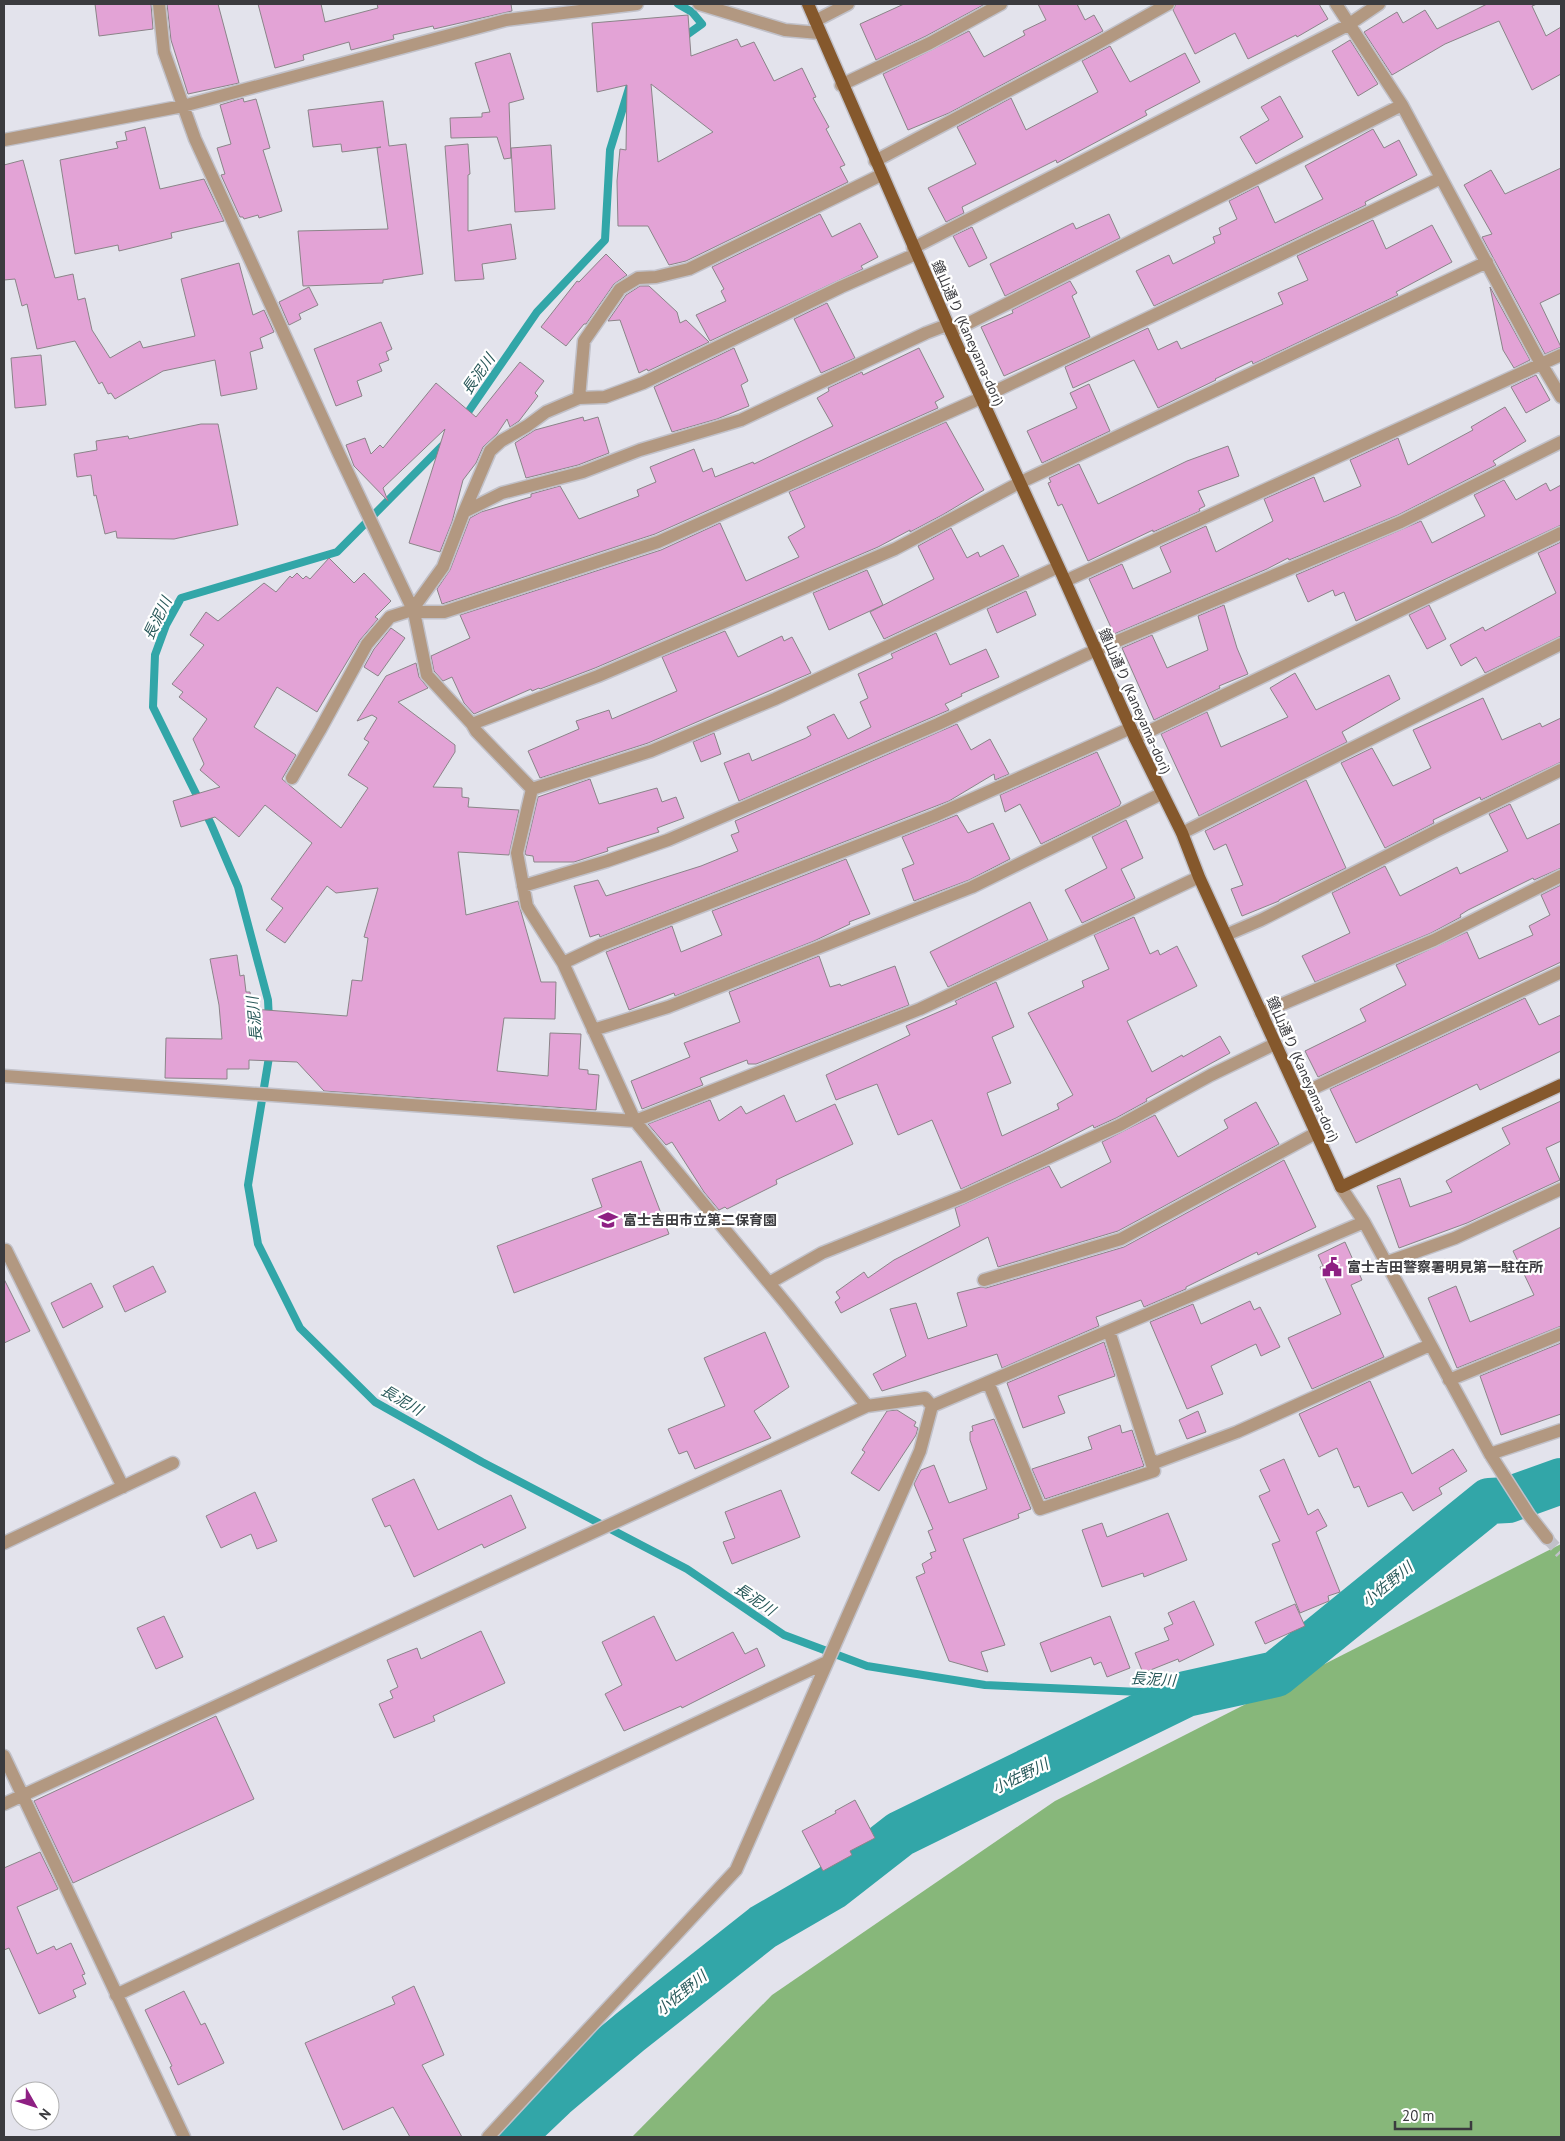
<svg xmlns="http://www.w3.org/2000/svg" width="1565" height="2141" viewBox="0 0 1565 2141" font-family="'PT Sans','Noto Sans JP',sans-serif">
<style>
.forest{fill:#87b77a}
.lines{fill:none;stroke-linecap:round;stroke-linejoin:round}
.stream{stroke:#32a6a8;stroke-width:8}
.river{stroke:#32a6a8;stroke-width:46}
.building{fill:#e3a3d6;stroke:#8b8489;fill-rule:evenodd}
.minor-tunnel{stroke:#c1c1c9;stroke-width:12;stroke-dasharray:12 6;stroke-linecap:butt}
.minor-casing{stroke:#c1c1c9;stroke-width:15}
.major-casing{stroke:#c1c1c9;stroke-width:15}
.minor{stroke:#b29881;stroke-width:12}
.major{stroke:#85582c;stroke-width:12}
.labels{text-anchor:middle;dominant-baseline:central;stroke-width:4.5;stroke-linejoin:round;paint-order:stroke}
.street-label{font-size:14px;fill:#3b3b3f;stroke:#fff}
.poi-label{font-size:14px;font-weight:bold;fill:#3b3b3f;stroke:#fff;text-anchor:start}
.water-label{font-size:15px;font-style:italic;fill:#29595a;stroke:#fff}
</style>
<rect width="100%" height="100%" fill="#e3e3ec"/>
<path class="forest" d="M1561,1544V2137H632L772,1995L1055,1801Z"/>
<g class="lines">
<path class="stream" d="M678,4L692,12L702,24L681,39
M464,418L537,312L605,240L610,150L630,85
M269,1020L268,1000L238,887L211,824L153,707L155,655L166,625L181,598L337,552L445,443
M270,1051L248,1185L258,1244L300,1328L375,1402L482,1462L687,1569L784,1635L867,1666L985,1685L1186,1694"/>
<path class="river" d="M511,2137L554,2096L630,2032L763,1927L832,1887L900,1834L1186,1694L1276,1674L1489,1501L1508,1500L1561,1481"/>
</g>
<path class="building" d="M95,4H151L153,29L99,36Z
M167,4H218L239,83L188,94L171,40Z
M258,4H321L325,22L378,8L377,4H511L512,11L434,29L433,26L393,35L394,39L351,50L349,42L303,55L304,60L275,68Z
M904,4H985L926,36L876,60L860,24Z
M1038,4H1077L1085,20L1094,15L1103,31L949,113L908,130L883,74L969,31L984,57L1025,35L1023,31L1046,20Z
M1176,4H1319L1328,19L1297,37L1296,35L1248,59L1235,33L1195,54L1173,10Z
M1487,4H1537L1532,6L1546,36L1561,27V74L1532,90L1499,21L1445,44L1392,75L1364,32L1397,12L1403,23L1425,10L1437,29Z
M688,15L691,56L737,39L741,47L754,42L774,81L802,68L816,97L813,98L829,127L826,129L845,165L840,167L848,182L686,261L669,265L648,226H618L617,181L620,149L626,150L627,85L597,92L592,23ZM651,84L713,132L658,162Z
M1350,40L1378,84L1358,96L1332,51Z
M1110,46L1130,82L1185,53L1200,82L1145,111L1147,115L1057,163L1056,160L962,207L964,213L946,222L928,188L976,164L957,127L1011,98L1026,130L1098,92L1082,61Z
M510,53L524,99L509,103L511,158L504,159L497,137L451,138L450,118L482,117V113L490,112L475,63Z
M1280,96L1303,137L1256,164L1240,137L1269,120L1261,107Z
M243,98L244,102L256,99L270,148L263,150L282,211L259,218L258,215L244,219L243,217H240L221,175L225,174L217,148L231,144L220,105Z
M383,101L389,146L406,144L423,274L383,280V283L303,286L298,231L388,229L377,148L381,147L342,152L341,144L313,147L308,110Z
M145,127L160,189L204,179L224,221L171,233L172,238L119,251L118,245L75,254L60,160L118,148L116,142L127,140L125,132Z
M1373,129L1384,148L1399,140L1417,175L1365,202L1366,205L1154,306L1136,271L1169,255L1173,264L1215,243L1213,237L1221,234L1219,228L1237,219L1229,201L1258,186L1275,223L1323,199L1305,166Z
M468,144L470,174L468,175V231L511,224L516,259L482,264L484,279L455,281L445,146Z
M551,145L555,209L515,212L511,148Z
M23,160L55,278L73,274L78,300L85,298L92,330L110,358L140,341L143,348L195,336L181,279L239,263L253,315L264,310L274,332L260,338L263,348L250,352L257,389L221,396L215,360L163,371L115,399L111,393L108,394L102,382L99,384L75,341L37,349L27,304L22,306L15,279L4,280V165Z
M1561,168V293L1540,303L1561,347L1545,354L1482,237L1492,234L1464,185L1491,170L1505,194Z
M820,214L832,237L860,223L878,257L861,266L863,269L710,341L696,315L726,301L721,291L724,289L712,267Z
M1109,214L1120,238L1005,296L990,264L1073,223L1076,229Z
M1373,220L1386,249L1432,225L1452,262L1396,292L1398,295L1253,364L1252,361L1215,379L1216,380L1158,408L1134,360L1073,388L1065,367L1148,328L1158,350L1177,341L1181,349L1283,304L1278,293L1308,280L1297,256Z
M972,227L987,258L969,267L953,236Z
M606,254L627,275L614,284L586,324H584L566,346L541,327L577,281L579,282Z
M1070,281L1077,293L1072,296L1090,337L1004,376L981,327L1013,313L1012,310Z
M640,286H649L677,312L680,323L686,320L709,342L648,371L647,369L639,373L620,320L608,321L626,295Z
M309,287L318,305L299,314L301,319L289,325L279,302Z
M1490,287L1530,360L1514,368L1503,350Z
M827,303L855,358L821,373L794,319Z
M381,322L392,349L386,352L389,360L379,364L382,371L357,381L362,396L336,406L314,349Z
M734,348L748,381L741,385L749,406L717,419L672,432L654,387Z
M919,348L944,397L935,402L938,408L655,534L442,604L437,589L450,570L470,518L481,512L531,497V494L560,486L579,519L639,496L637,490L656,482L650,467L694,449L703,472L712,468L715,477L753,462L754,464L833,426L817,398L829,391L828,388L862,372L863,375Z
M41,355L46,405L15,408L11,358Z
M520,362L544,381L535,393L538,396L519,421L510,427L507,419L497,434L483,447L476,463L463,480L452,522L440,552L409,543L445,429L383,488L388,501L354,466L346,445L365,438L371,454L380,445L383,448L436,383L476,417Z
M1536,375L1550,400L1526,413L1511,387Z
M1089,384L1110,431L1042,463L1027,431L1077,408L1070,393Z
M1505,407L1526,441L1493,461L1496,465L1398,515L1289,560L1288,558L1267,569L1114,634L1089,579L1122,564L1133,589L1171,572L1160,547L1206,526L1216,552L1273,521L1264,499L1314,477L1324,502L1361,486L1350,460L1398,438L1408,465L1473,430L1471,427Z
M583,417L584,421L598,417L609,453L578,465L526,478L515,443L535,430Z
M946,422L984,490L944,514L910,532V530L878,547L595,668L540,689L539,688L532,691L531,689L474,714L464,703L452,677L443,681L434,671L431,656L470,638L460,615L661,550L720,523L746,581L799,557L788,537L805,527L789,492Z
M201,424H218L238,525L174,539L117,538L116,531L105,534L96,495L94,496L91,475L77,477L74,454L97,450L96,441L128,436L129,439Z
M1228,446L1239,476L1198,491L1205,506L1199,509L1200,511L1153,532V530L1088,561L1062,504L1058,506L1048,483L1051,482L1049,478L1079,464L1098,504L1187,461Z
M1504,480L1516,500L1546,483L1550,491L1561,485V525L1356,621L1344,592L1335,596L1333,590L1308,602L1296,575L1421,521L1432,543L1485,516L1474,495Z
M951,528L967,558L978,552L980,557L1003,545L1019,576L884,639L870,612L934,579L918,546Z
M1561,542V636L1485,673L1476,657L1461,666L1450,645L1483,627L1485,631L1556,593L1538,553Z
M329,558L354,583L364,573L391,601L375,617L378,619L360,640L317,712L277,687L254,727L296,755L282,779L341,828L368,788L348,775L369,742L364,739L377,718L372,715L357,721L386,676L416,663L419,677L428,688L398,702L455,745V752L433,787L462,788V797L469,798L468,807L519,810L509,855L458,852L466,915L518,901L541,982H556L555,1019L504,1018L497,1071L548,1076L550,1033L581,1034L579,1069L588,1070V1074L599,1075L596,1110L324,1091L297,1062L249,1060V1069H227V1079L165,1078L166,1038L222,1039L219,1005L210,959L237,955L240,976L244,975L246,992H250L252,1009L347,1016L352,980L362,981L368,938L364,937L378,888L336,893L327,886L285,943L266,930L283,908L271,899L312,843L265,805L239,837L215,817L181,827L173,801L220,787L200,770L204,764L193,739L207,719L179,697L183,692L172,684L204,645L190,635L206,612L218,621L264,583L276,592L290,576L292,578L297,573L303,579L306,576L310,579Z
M867,570L883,605L829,630L813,593Z
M1026,591L1036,615L997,633L987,609Z
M1224,605L1237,648L1248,674L1219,686L1220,688L1154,720L1122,648L1152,635L1167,668L1208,650L1198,616Z
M1429,605L1446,639L1427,649L1409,615Z
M391,628L405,638L378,676L364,667L374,649Z
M725,631L738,657L782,636L784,641L792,637L811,673L648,743L540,778L528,751L579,729L576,721L609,710L612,719L677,691L662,657Z
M936,633L950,665L986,649L999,677L961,694L962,696L945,704L949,710L739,801L724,763L749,753L752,761L806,738L811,735L807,727L834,714L848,739L871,727L860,702L868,698L858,674L893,658L891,654Z
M1295,673L1316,710L1389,675L1400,699L1342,732L1347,742L1199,816L1161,734L1207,712L1221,747L1288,717L1270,688Z
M1483,698L1502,740L1540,723L1542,727L1561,718V762L1481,800L1480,797L1433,820L1434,823L1385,848L1341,763L1372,748L1393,786L1431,768L1413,730Z
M957,724L971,750L990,739L1009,774L995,780L994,774L949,801L931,808L600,937L599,934L590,937L574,886L598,880L606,896L701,866L738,851L731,835L739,832L735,821Z
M714,733L721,754L701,762L693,742Z
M1097,752L1121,803L1119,806L1041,844L1020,804L1005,812L1000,795Z
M590,779L599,804L657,788L662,802L676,797L684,818L657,828L659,832L607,848L608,851L574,862H534L533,856L526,855L525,853L538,797Z
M1306,780L1346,868L1279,900V901L1242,916L1231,889L1243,885L1226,844L1214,850L1205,831Z
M1510,804L1527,839L1561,823V868L1534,880L1533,878L1468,910L1460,915L1461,917L1431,933L1315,982L1302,956L1350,933L1332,893L1385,866L1400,896L1457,867L1460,874L1508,851L1489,814Z
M957,815L968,833L993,823L1010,859L969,880L914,901L902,869L914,864L902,837Z
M1126,820L1143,858L1121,869L1135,898L1082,923L1065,890L1107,868L1092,837Z
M846,859L870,914L849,922L850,924L814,941L675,996L674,993L629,1010L606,952L672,926L681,952L722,935L712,911Z
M1561,885V962L1318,1077L1305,1051L1366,1021L1360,1009L1406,985L1396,965L1467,932L1479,959L1533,935L1529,926L1550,915L1541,895Z
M1030,902L1048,940L948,987L930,952Z
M1134,917L1150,954L1158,950L1160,955L1177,946L1197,986L1127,1021L1152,1072L1182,1055L1183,1057L1220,1036L1230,1053L1146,1099L1147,1101L1116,1118L1094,1128L1093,1125L1041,1152L961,1189L932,1120L898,1135L877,1084L836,1100L826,1075L910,1035L906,1026L957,1004L955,1001L996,982L1014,1027L992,1037L1011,1083L987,1093L1002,1136L1059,1109L1057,1104L1073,1095L1028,1013L1084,987L1082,981L1109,969L1094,935Z
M819,956L830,987L840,984L841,986L895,966L909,1005L756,1064H748L747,1060L700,1078L703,1085L642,1109L631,1081L690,1057L684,1043L740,1022L729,992Z
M1525,998L1539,1025L1561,1015V1051L1480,1090L1477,1084L1356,1143L1330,1089Z
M784,1095L796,1122L835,1104L853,1144L776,1180L777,1184L727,1209L725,1207L719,1210L704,1192L672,1142L666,1145L648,1124L710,1100L719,1121L741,1106L746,1114Z
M1561,1101V1141L1546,1148L1560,1180L1467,1223L1399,1248L1377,1186L1400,1178L1410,1207L1452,1192L1446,1181L1510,1144L1502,1128Z
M1256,1102L1279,1144L1118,1231L998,1267L988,1237L841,1313L835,1302L840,1298L836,1292L864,1272L868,1278L894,1260L960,1226L955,1208L1049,1166L1061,1188L1111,1162L1102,1142L1155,1115L1178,1157L1228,1128L1224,1120Z
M1284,1160L1316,1227L1258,1255L1257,1252L1186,1287V1289L1144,1307L1141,1300L1096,1317L1099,1326L1002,1368L997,1354L882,1391L873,1374L906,1356L890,1309L916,1303L928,1339L967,1326L957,1293L981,1287L986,1288L1124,1247Z
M641,1161L669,1234L514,1293L497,1246L602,1207L592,1179Z
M1561,1227V1326L1457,1368L1428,1298L1456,1286L1470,1322L1534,1295L1513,1251Z
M1345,1242L1362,1280L1351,1285L1384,1357L1312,1389L1288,1338L1341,1314L1320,1267L1323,1266L1318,1255Z
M153,1266L166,1292L125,1312L113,1286Z
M4,1279L30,1331L4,1343Z
M91,1283L103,1307L63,1328L51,1303Z
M1250,1301L1254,1310L1260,1307L1280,1347L1261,1356L1256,1344L1211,1366L1223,1394L1187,1409L1150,1322L1193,1304L1201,1324Z
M765,1332L789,1387L754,1411L771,1438L695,1469L687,1451L679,1454L668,1429L725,1406L704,1358Z
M1104,1342L1115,1376L1058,1396L1065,1413L1023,1428L1007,1383Z
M1561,1343V1414L1501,1435L1480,1376Z
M1370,1381L1412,1474L1453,1449L1467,1471L1439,1488L1442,1494L1413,1511L1402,1492L1368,1507L1359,1486L1354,1488L1337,1448L1319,1457L1299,1414Z
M897,1410L916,1422L914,1426L918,1428L916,1435L879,1491L851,1473L865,1452L862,1450L887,1411Z
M1198,1411L1206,1432L1187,1439L1179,1420Z
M994,1419L1031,1509L1018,1514L1019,1518L963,1539L1005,1645L981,1652L988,1672L949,1661L916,1577L925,1573L922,1564L932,1558L930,1553L936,1551L928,1531L933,1529L914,1484L921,1470L934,1465L949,1503L987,1489L970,1440V1432L973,1431L972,1426Z
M1120,1425L1122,1433L1132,1430L1144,1466L1045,1499L1032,1469L1092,1449L1088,1437Z
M1284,1459L1308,1515L1318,1509L1327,1526L1316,1532L1340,1592L1328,1596L1329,1601L1300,1613L1272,1544L1280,1541L1259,1496L1270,1491L1260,1470Z
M414,1479L438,1530L511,1495L526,1528L484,1548L482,1544L414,1577L390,1525L385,1527L372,1499Z
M781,1490L800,1537L732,1564L723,1542L735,1538L725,1512Z
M255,1492L277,1541L257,1549L251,1534L221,1548L206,1516Z
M1168,1513L1187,1560L1144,1577L1143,1573L1102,1587L1082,1530L1102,1523L1107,1537Z
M1194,1601L1214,1645L1179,1662L1178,1659L1143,1673L1135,1653L1169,1640L1164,1628L1173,1624L1168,1613Z
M1295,1604L1305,1626L1265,1644L1255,1622Z
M164,1616L183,1657L156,1669L137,1628Z
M654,1616L676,1661L733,1632L745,1654L757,1648L765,1666L682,1708L681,1706L624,1731L605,1694L622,1685L602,1642Z
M1110,1616L1130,1668L1107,1677L1101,1662L1094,1665L1091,1657L1051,1672L1040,1643Z
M481,1631L505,1683L433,1716L435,1721L394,1738L379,1704L393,1698L390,1691L398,1687L387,1660L417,1648L421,1659Z
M216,1716L254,1799L73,1883L34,1801Z
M855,1800L875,1838L850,1851L852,1855L823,1871L802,1831L836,1813L835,1811Z
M40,1852L58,1889L17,1907L37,1954L54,1946L56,1950L71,1943L85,1974L82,1975L86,1984L73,1990L76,1997L39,2014L9,1948L4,1950V1868Z
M414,1986L444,2055L422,2065L462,2137H410L393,2107L343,2130L305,2043L395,2004L392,1997Z
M184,1991L201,2025L205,2023L224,2063L178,2085L170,2067L172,2066L145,2010Z"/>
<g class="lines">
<path class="minor-tunnel" d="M1547,1538L1561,1553"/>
<defs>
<path id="minor" d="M159,4L164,52L195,139L339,454L414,612L427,675L472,724L476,731L532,789L517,853L527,906L563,963L635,1121L788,1306L867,1406
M699,4L785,30L819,33
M1336,4L1402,105L1536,355L1561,397
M815,21L848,4
M841,85L930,43L1001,4
M4,140L183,106L506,20L637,4
M875,161L1093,46L1168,4
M913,248L1348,25L1379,4
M951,332L1402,105
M579,398L584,341L620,289L638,278L656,277L689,269L881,175
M464,512L490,451L501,441L527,426L546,412L579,398L605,397L643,383L841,287L916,254
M1065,581L1561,355
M414,612H444L658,542L981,398L1441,178
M472,724L598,676L895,549L1019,483L1487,262
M1135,738L1561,533
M292,778L320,730L367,644L390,617L412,610L443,567L464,512L502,493L583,472L640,450L741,420L926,333L947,325
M532,789L651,751L775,699L1058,567
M1182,833L1561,644
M523,886L607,861L668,840L938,724L1096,650L1401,522L1561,442
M1226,935L1261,920L1436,831L1561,770
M563,963L601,945L934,816L1131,728
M1261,1013L1434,940L1561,876
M593,1030L668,1007L972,887L1161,794
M4,1076L635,1121L920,1009L1199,877
M1299,1095L1561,972
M1341,1187L1364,1222L1490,1454L1529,1515L1547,1538
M6,1250L123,1487
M1385,1263L1455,1238L1561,1189
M984,1280L1121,1239L1316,1133
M769,1283L822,1253L962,1197L1120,1125L1211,1075L1275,1044
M1449,1380L1561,1334
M988,1382L1040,1509L1154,1471L1109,1331
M932,1406L1364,1222
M1490,1454L1561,1430
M1152,1460L1157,1462L1237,1432L1430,1345
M4,1543L173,1463
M4,1756L184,2137
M4,1804L867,1406L925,1398L932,1406
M116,1995L827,1662
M488,2137L736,1870L920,1451L932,1406"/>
<path id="major" d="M808,4L951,332L1065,581L1135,738L1182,833L1199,877L1341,1187L1561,1085"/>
</defs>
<use href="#minor" class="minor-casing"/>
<use href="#major" class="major-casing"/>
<use href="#minor" class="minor"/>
<use href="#major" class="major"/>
</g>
<defs>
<symbol id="school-bare" viewBox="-9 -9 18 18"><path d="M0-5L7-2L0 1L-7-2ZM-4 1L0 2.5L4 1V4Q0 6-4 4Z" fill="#8e2083" stroke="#fff" stroke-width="2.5" paint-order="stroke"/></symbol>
<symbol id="civic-bare" viewBox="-9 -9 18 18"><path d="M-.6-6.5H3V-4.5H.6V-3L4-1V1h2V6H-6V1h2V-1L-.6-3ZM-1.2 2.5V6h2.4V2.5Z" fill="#8e2083" stroke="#fff" stroke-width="2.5" paint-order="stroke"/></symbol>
</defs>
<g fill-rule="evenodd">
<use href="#school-bare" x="594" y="1206" width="28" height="28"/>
<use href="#civic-bare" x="1318" y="1253" width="28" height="28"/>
</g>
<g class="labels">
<g class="street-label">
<text transform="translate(968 333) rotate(66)">鐘山通り (Kaneyama-dori)</text>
<text transform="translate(1135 701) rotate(66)">鐘山通り (Kaneyama-dori)</text>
<text transform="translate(1303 1069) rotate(66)">鐘山通り (Kaneyama-dori)</text>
</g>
<g class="poi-label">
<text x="623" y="1220">富士吉田市立第二保育園</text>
<text x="1347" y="1267">富士吉田警察署明見第一駐在所</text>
</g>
<g class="water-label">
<text transform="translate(478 374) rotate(-55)">長泥川</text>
<text transform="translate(157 618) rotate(-64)">長泥川</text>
<text transform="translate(254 1019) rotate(-95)">長泥川</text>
<text transform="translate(402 1400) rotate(30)">長泥川</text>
<text transform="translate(1387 1584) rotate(-39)">小佐野川</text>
<text transform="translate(755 1599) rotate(34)">長泥川</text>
<text transform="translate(1153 1679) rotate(3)">長泥川</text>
<text transform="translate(1020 1776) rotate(-26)">小佐野川</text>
<text transform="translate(681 1993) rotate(-39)">小佐野川</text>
</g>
</g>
<rect width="1565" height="2141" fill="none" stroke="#3b3b3f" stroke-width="10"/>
<g transform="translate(35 2106) rotate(129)"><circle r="24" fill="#ffffff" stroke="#b1b1b2"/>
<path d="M0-4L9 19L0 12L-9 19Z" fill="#8e2083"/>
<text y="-8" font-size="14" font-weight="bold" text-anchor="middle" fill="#3b3b3f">N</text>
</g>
<path d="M1395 2121v8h76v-8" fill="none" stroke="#3b3b3f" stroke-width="2.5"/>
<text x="1402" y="2121" font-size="15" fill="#3b3b3f" stroke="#ffffff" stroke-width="4" paint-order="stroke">20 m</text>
</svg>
